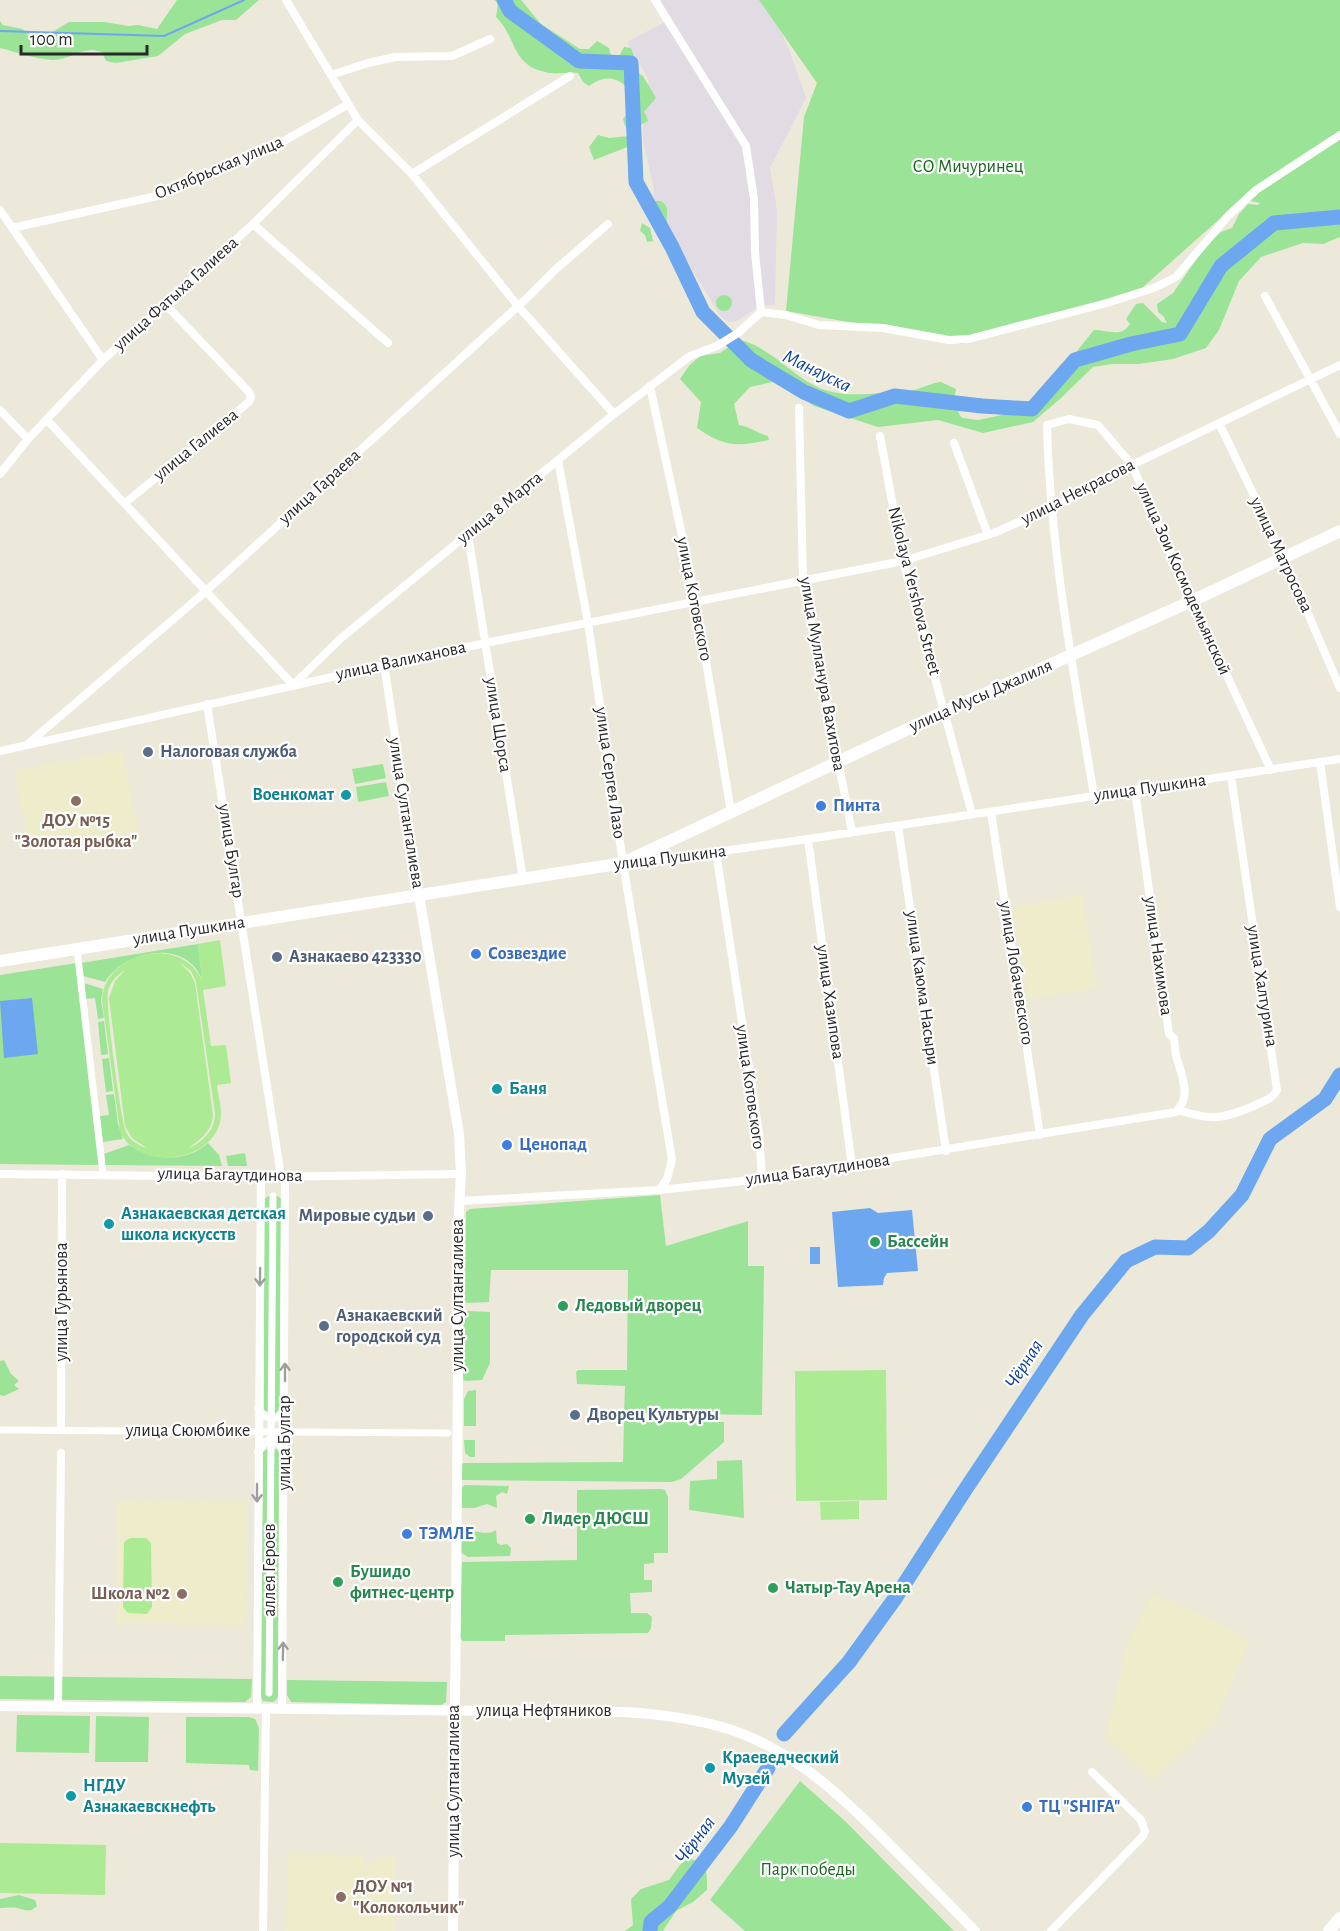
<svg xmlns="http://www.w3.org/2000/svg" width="1340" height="1931" viewBox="0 0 1340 1931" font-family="'Alegreya Sans',sans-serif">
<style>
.industrial{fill:#e1dce4}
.education{fill:#eeecca}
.green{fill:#9be397}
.pitch{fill:#acea93;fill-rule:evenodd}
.water{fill:#6da7ef}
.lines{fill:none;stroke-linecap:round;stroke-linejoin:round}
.stream{stroke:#6da7ef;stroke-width:2}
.river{stroke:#6da7ef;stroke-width:15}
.pedestrian{stroke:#fff;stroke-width:7}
.minor{stroke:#fff;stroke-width:8}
.tertiary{stroke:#fff;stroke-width:10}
.secondary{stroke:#fff;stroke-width:12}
.oneway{stroke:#9f9f9f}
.service-dot{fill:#5c6f8a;stroke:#fff;stroke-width:2}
.culture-dot{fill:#0f9aa8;stroke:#fff;stroke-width:2}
.education-dot{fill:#8d6e63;stroke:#fff;stroke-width:2}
.shop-dot{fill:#3f7fe0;stroke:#fff;stroke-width:2}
.leisure-dot{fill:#2e9e5b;stroke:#fff;stroke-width:2}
.labels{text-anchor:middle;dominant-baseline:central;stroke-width:4.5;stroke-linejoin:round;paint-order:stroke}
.park-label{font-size:18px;fill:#19671f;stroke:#fff}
.street-label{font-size:18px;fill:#292929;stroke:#fff}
.service-label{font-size:18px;font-weight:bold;fill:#4e5e75;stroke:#fff;text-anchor:start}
.culture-label{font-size:18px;font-weight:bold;fill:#0d838f;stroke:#fff;text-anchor:start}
.shop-label{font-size:18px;font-weight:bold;fill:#366cbe;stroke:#fff;text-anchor:start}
.education-label{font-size:18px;font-weight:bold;fill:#785e54;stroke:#fff}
.leisure-label{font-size:18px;font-weight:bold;fill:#27864d;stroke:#fff;text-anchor:start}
.water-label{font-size:20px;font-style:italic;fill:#0d419a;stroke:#fff}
</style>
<rect width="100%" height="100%" fill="#ece9db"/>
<path class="industrial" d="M660,0H767L790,52L806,98L770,168L777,210L775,305H768L755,309L737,321L729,322L721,317L672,237L654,197L653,184L643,141V116L649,80L627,42L670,19Z"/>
<path class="education" d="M122,750L138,831L30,851L14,771Z
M1082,895L1097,988L1028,999L1012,906Z
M118,1501L247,1502L246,1625L117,1624Z
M1152,1593L1209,1618L1250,1640L1215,1722L1153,1781L1105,1738L1128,1641Z
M288,1854H310V1857H316L317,1854L361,1856L364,1864H371L381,1857L396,1858L394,1931H286Z"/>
<path class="green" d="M177,0H259L236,20H222L185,34L158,56L116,63L106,61L102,52C81,45 72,60 52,60C35,59 16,52 0,48V21L3,25L22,29L33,36H46L69,22H104L129,26L138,25L157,29Z
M494,0H521L541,24L580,49H589L597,41L609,48L611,56L613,57L619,56L624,47L631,48L634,55L636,71L643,76L656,98L644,112L646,115L648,121L635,128L630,146L594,160L589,147L598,135L609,138L629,136L631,129L625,126L623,119L627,114L629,89C617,76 603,75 589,86L583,82L578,73C567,72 556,75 545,72C511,65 517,37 496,17L498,3Z
M759,0H1340V237L1323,244L1303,243L1261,257L1239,281L1219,330L1206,348L1173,359L1139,364H1112L1093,367L1060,399L1033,422L983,433L938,420L878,427L814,406L777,381L750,387L734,404L739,425C750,427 757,433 768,436L769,440C738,447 724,447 697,428L701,402L680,379L689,366L700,356L720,353L739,340C760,343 785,366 802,378C827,397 857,396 887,392C894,391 902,392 910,391C921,389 930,383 941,382L956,389L954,399L960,416L963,418L978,420L1016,412L1043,393L1094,330C1108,330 1122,338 1130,324L1126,319L1136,304L1143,303L1162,322L1167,323L1164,317L1158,312L1157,304L1173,293L1205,247L1221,232L1232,228L1239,214L1248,204L1258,205L1260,203L1242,199L1142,288L961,344L894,330L786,311L804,117L817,83Z
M661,201C674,209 661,219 670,228L668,233C654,229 645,213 656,201Z
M642,223L650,228L653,241L647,242L645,235L640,231Z
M716 303a8 8 0 1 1 16 0a8 8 0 1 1-16 0Z
M383,764L386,778L355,784L352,769Z
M386,782L389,796L358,802L356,787Z
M198,944L202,980C187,938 125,949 105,982L83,976L81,963Z
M77,963L99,1165L0,1164V975Z
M84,983L103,989L101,1000L104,1018L98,1019L95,998L85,999Z
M104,1021L108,1054L101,1055L98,1022Z
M109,1058L113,1091L106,1092L102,1059Z
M114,1094L118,1124L123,1139L103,1142L100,1116L109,1115L106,1095Z
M208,1143L219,1155L222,1166L105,1165L104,1154L129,1145C152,1161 186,1163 208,1143Z
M245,1153L247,1166H228L226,1156Z
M660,1195L666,1246L748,1221V1266H764L762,1415L624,1413L625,1386L577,1384L576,1372L578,1370H627L628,1270H491L489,1302L466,1303L465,1300L466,1212L470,1209Z
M269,1196H278L281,1199L280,1411L278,1414L268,1415L264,1411V1199Z
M467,1311L490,1312V1363L482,1380L465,1381L463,1379L464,1314Z
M4,1360L11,1374L19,1381L14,1385L19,1389L4,1396L0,1395V1361Z
M476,1390V1426H464V1399L468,1391Z
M624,1421L724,1422V1442L681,1479L672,1482L462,1480V1464L464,1463L623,1462Z
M464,1440H475V1457H470L465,1453Z
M267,1449H276L279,1452L278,1696L277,1699L273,1702L263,1701L260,1695L263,1452Z
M742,1460L744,1518L689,1510L690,1481L717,1479V1461Z
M465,1485L509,1486L507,1494L502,1492L496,1496L497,1508L487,1504L474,1508H461L462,1487Z
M661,1489L665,1490L668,1497V1553H654V1563L644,1564V1580H652V1592L630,1593L631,1613H647L652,1617L651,1628L648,1633L505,1635V1641H463L460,1638L462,1562L577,1560V1490Z
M460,1529C473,1529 486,1537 496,1530L497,1543L501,1545L507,1544L511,1548L510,1556L468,1557L460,1552Z
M0,1676L252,1679L251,1697L245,1702L0,1699Z
M287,1680L447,1682L446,1702L441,1705L291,1702L287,1695Z
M17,1715L90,1716L89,1753L16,1752Z
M96,1716L149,1717L148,1762H95Z
M186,1717H249L255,1719L259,1728L258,1771L250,1770L249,1765L186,1763Z
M800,1781L845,1821L954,1931H745L710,1900Z
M691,1859C709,1864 707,1873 707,1890L693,1902L676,1911L663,1931H625L633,1925L631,1899L641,1889L669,1880L680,1865L686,1860Z
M19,1895L35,1900L37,1906C30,1913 25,1910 17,1908C12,1907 5,1908 0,1908V1899Z"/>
<path class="pitch" d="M220,940L226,986L203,990L211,1046L226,1045L231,1083L217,1085C218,1097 223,1111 220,1122C210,1164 136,1171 120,1131L102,1000C104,953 180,933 202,980L198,944ZM179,962L191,971L196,982L215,1113C215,1130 204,1141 189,1148C200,1139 212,1132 213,1115L195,983L190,973ZM125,970L115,981L109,998L125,1126L132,1138L148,1149C139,1145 130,1141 126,1132C121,1120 105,1004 108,991C110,982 117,975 125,970Z
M886,1370L887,1500L796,1501L795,1371Z
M859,1501V1519L821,1520L820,1502Z
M130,1538H146L151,1543L152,1607L147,1614L128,1613L123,1607L124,1542Z
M0,1843L106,1845L105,1895L0,1893Z"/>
<path class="water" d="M32,998L38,1054L4,1058L0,1001Z
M870,1208L878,1213L912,1210L918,1271L887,1273L884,1278L883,1285L838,1287L832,1212Z
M810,1247H820V1264H810Z"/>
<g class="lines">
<path class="stream" d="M0,31L164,36L244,0"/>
<path class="river" d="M504,0L510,11L579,61L631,63L636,182L672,247L703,312L751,360L804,392L849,411L895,396L982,406L1032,409L1075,360L1131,344L1180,334L1221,266L1274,223L1340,217
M784,1734L849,1662L896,1597L965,1490L1082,1315L1126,1261L1155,1247L1188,1248L1209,1231L1242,1195L1270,1139L1325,1099L1340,1075
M650,1931L651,1922L670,1906L731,1826L768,1768"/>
<path class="pedestrian" d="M77,949L103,1174
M0,1430L448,1433
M269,1693L273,1196"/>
<path class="minor" d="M286,0L358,120L412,174L518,306L614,414
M655,0L746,146L754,199L755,252L761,312
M331,75L368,63L395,57L452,56L490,39
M412,174L570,76
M0,210L103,360
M253,224L388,343
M12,228L157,196L284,141L347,105
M1265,296L1340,434
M761,312L786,315L819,325L883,328L949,340L969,339L1107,303L1154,288L1176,277L1228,216L1256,190L1340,135
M650,386L696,601L731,812
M799,408L803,581L852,832
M0,410L28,439
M47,420L293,685L340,639L614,414L690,356L717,346L738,333L761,312
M1219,423L1284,558L1340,688
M880,436L903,561L972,814
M954,443L988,535
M558,460L588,623L623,863L672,1160L667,1179L659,1190
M0,474L28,439L103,360L253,224L358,120
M125,503L249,402L251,397L249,392L166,305
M468,535L523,879
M384,664L419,895
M207,704L281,1176
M29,743L205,592L528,297L556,269L608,224
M0,751L485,643L903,561L994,533L1051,508L1132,465L1340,365
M1320,762L1340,907
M1094,796C1074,673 1050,550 1047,425L1069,419L1098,425L1132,465L1192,601L1271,770
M991,812L1040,1135
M898,826L946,1151
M808,839L852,1166
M716,852L759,1133L762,1179
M632,862L716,852L808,839L1340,759
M1179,1110C1212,1122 1227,1118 1258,1104C1266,1100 1273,1098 1277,1090L1231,776
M0,1174L261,1177L461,1174
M460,1201L659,1190L762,1179L1176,1112C1191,1096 1183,1080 1178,1062C1175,1055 1175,1046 1174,1038L1169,1034L1135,790
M258,1408C262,1416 268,1419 278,1417L285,1409
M61,1430L62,1174
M258,1452L265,1442C275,1438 280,1443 284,1452
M58,1707L61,1453
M257,1709L261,1177
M282,1709L285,1176
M263,1931L266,1709
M1051,1931L1143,1836L1145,1831L1141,1820L1092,1772"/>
<path class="tertiary" d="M419,895L459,1134L461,1174L457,1250L458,1375L453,1931
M0,1706L624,1712C661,1714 697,1719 732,1730C798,1753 847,1801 895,1850C922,1877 949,1904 975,1931"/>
<path class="secondary" d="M0,961L623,863L944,712L1192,601L1340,531
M1329,1931L1340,1918"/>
</g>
<defs><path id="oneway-shaft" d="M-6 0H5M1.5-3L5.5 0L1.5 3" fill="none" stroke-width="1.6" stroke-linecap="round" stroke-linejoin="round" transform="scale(1.5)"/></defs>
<g class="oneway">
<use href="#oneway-shaft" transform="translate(260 1277) rotate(91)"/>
<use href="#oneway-shaft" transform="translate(285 1372) rotate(-90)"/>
<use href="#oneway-shaft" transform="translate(257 1493) rotate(90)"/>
<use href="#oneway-shaft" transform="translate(283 1651) rotate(-89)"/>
</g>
<g class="service-dot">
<circle cx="148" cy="752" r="6"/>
<circle cx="277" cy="957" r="6"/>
<circle cx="428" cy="1216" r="6"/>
<circle cx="324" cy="1326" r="6"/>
<circle cx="575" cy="1415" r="6"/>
</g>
<g class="culture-dot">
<circle cx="346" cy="795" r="6"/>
<circle cx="497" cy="1089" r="6"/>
<circle cx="109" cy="1224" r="6"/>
<circle cx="710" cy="1768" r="6"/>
<circle cx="71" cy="1796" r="6"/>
</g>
<g class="education-dot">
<circle cx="76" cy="801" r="6"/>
<circle cx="182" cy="1594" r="6"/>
<circle cx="341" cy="1897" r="6"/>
</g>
<g class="shop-dot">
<circle cx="821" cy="806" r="6"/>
<circle cx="476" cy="954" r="6"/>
<circle cx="507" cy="1145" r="6"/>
<circle cx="407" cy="1534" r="6"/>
<circle cx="1027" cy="1807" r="6"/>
</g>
<g class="leisure-dot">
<circle cx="875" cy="1242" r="6"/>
<circle cx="563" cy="1306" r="6"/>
<circle cx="530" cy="1519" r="6"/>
<circle cx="338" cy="1582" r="6"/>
<circle cx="773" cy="1588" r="6"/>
</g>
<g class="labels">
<g class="park-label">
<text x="968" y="167">СО Мичуринец</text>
<text x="808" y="1870">Парк победы</text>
</g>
<g class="street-label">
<text transform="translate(219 168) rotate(-23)">Октябрьская улица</text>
<text transform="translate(176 294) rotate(-42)">улица Фатыха Галиева</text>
<text transform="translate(196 445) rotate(-39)">улица Галиева</text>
<text transform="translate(320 487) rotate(-42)">улица Гараева</text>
<text transform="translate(1078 492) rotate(-27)">улица Некрасова</text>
<text transform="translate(500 508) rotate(-39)">улица 8 Марта</text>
<text transform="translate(1281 555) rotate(65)">улица Матросова</text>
<text transform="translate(1183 579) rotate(66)">улица Зои Космодемьянской</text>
<text transform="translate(914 591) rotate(76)">Nikolaya Yershova Street</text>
<text transform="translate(694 599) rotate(79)">улица Котовского</text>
<text transform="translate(401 661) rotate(-12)">улица Валиханова</text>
<text transform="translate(822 674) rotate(80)">улица Мулланура Вахитова</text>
<text transform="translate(981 696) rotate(-24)">улица Мусы Джалиля</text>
<text transform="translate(498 725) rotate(81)">улица Щорса</text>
<text transform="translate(610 773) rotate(82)">улица Сергея Лазо</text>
<text transform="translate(1150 788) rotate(-8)">улица Пушкина</text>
<text transform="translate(406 813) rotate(81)">улица Султангалиева</text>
<text transform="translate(231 851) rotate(81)">улица Булгар</text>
<text transform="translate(670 858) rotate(-7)">улица Пушкина</text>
<text transform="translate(189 931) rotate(-9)">улица Пушкина</text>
<text transform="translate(1158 956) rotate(82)">улица Нахимова</text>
<text transform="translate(1016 973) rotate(81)">улица Лобачевского</text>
<text transform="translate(1262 986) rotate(81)">улица Халтурина</text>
<text transform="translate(922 988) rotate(82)">улица Каюма Насыри</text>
<text transform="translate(830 1002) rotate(82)">улица Хазипова</text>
<text transform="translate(750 1087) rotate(82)">улица Котовского</text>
<text transform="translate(818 1170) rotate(-8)">улица Багаутдинова</text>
<text transform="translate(230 1175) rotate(1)">улица Багаутдинова</text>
<text transform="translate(458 1295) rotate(-90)">улица Султангалиева</text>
<text transform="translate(62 1302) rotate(-90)">улица Гурьянова</text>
<text x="188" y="1431">улица Сююмбике</text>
<text transform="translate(285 1443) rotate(-90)">улица Булгар</text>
<text transform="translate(270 1570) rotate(-90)">аллея Героев</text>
<text x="544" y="1711">улица Нефтяников</text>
<text transform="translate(454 1781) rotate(-90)">улица Султангалиева</text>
</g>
<g class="service-label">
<text x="160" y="752">Налоговая служба</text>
<text x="289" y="957">Азнакаево 423330</text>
<text x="416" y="1216" text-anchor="end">Мировые судьи</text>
<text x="336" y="1316">Азнакаевский<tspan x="336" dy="21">городской суд</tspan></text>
<text x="587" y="1415">Дворец Культуры</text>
</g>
<g class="culture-label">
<text x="334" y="795" text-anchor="end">Военкомат</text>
<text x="509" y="1089">Баня</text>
<text x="121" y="1214">Азнакаевская детская<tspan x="121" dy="21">школа искусств</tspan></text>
<text x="722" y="1758">Краеведческий<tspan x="722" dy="21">Музей</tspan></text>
<text x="83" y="1786">НГДУ<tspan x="83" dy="21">Азнакаевскнефть</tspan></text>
</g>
<g class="shop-label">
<text x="833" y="806">Пинта</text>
<text x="488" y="954">Созвездие</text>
<text x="519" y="1145">Ценопад</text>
<text x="419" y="1534">ТЭМЛЕ</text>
<text x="1039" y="1807">ТЦ "SHIFA"</text>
</g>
<g class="education-label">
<text x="76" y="821">ДОУ №15<tspan x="76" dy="21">"Золотая рыбка"</tspan></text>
<text x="170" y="1594" text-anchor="end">Школа №2</text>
<text x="353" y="1887" text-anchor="start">ДОУ №1<tspan x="353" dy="21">"Колокольчик"</tspan></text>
</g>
<g class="leisure-label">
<text x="887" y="1242">Бассейн</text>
<text x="575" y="1306">Ледовый дворец</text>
<text x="542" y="1519">Лидер ДЮСШ</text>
<text x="350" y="1572">Бушидо<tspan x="350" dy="21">фитнес-центр</tspan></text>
<text x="785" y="1588">Чатыр-Тау Арена</text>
</g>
<g class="water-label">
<text transform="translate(817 371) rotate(26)">Маняуска</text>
<text transform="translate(1024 1364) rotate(-57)">Чёрная</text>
<text transform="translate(695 1840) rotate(-53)">Чёрная</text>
</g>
</g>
<path d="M21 45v9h126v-9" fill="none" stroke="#292929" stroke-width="3"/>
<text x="30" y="45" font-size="18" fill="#292929" stroke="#ffffff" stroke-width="4.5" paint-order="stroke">100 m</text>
</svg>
